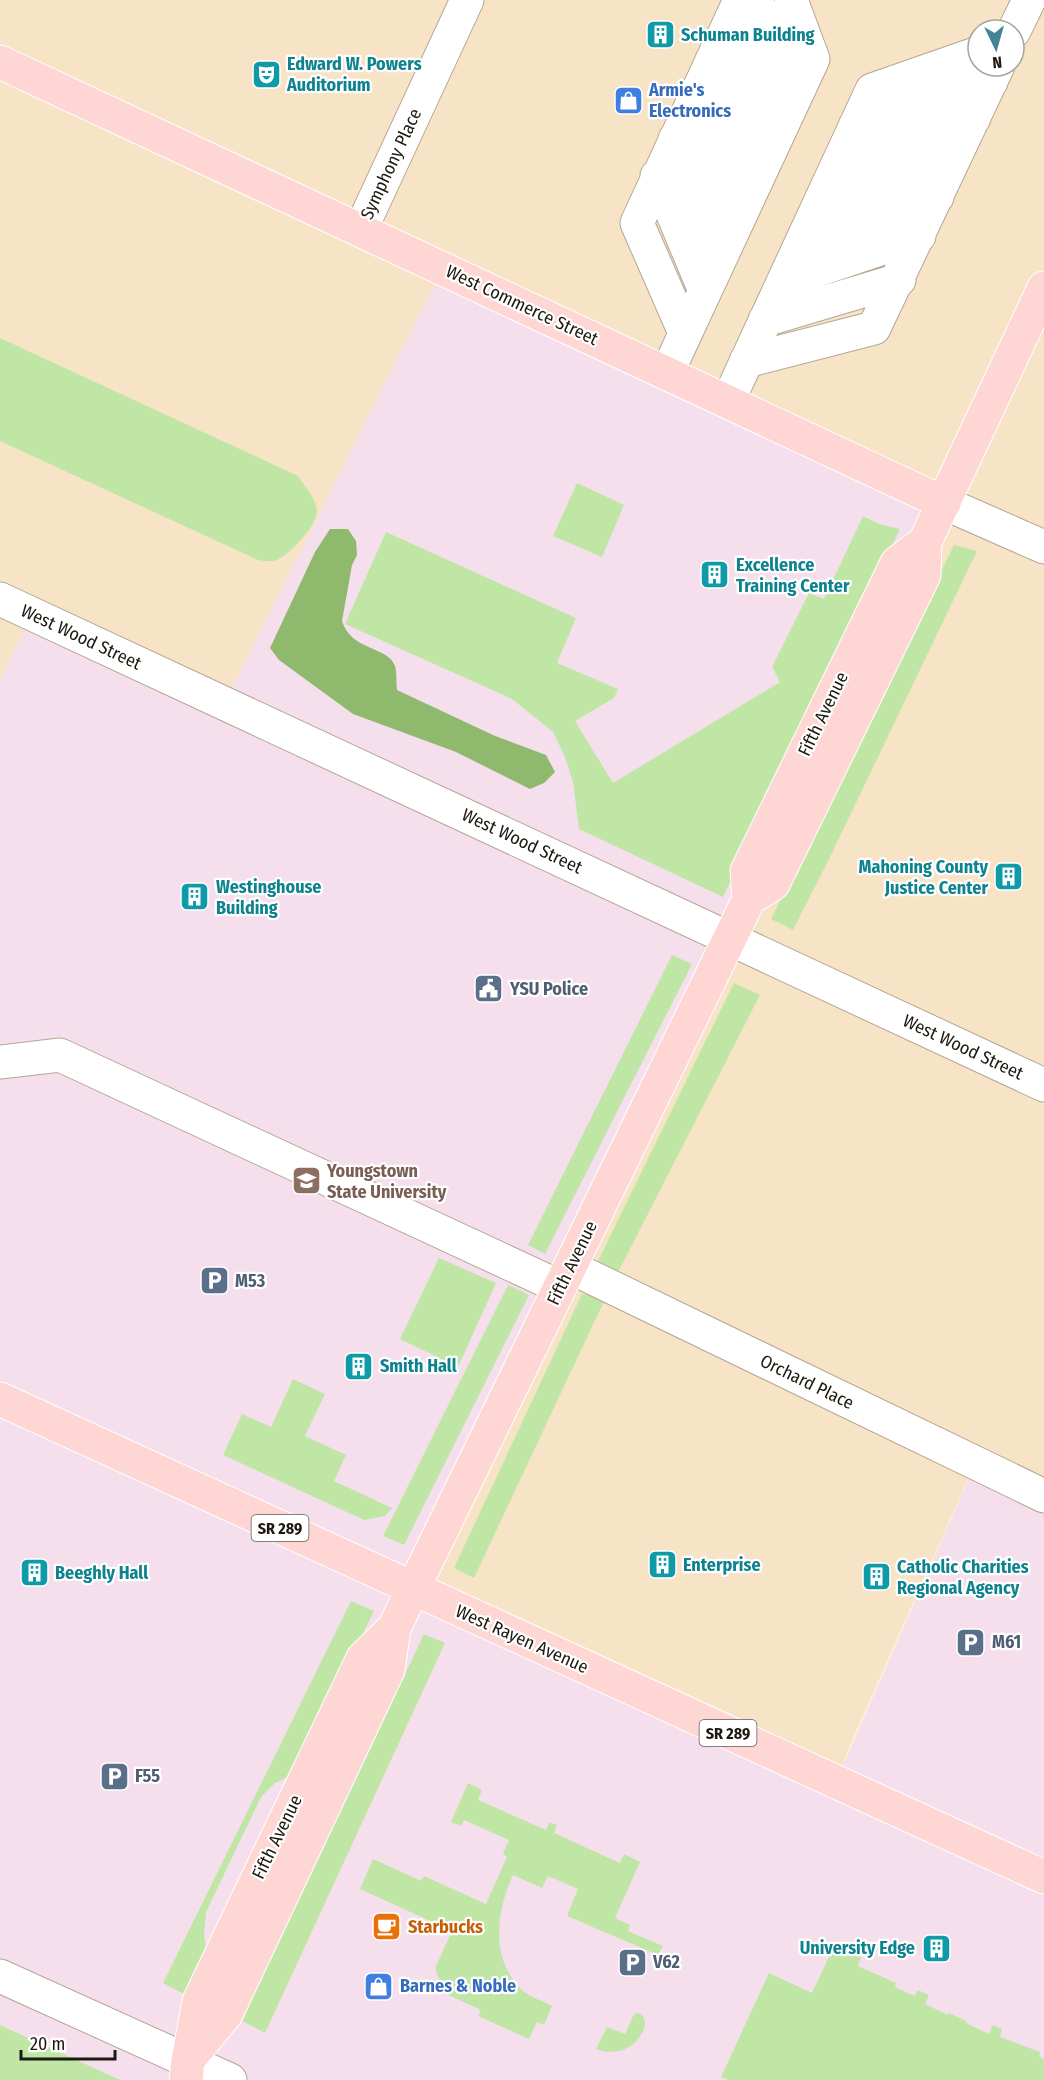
<svg xmlns="http://www.w3.org/2000/svg" width="1044" height="2080" viewBox="0 0 1044 2080" font-family="'Fira Sans Condensed',sans-serif">
<style>
.built{fill:#f7e3c6;fill-rule:evenodd}
.education{fill:#f6dfec}
.green{fill:#c0e6a6}
.forest{fill:#8fba6e}
.lines{fill:none;stroke-linecap:round;stroke-linejoin:round}
.minor-casing{stroke:#b5a792;stroke-width:35}
.major-casing{stroke:#fff;stroke-width:35}
.minor{stroke:#fff;stroke-width:33}
.major{stroke:#fed6d4;stroke-width:33}
.labels{text-anchor:middle;dominant-baseline:central;stroke-width:4.5;stroke-linejoin:round;paint-order:stroke}
.shield{fill:#fff;stroke:#615d58;stroke-width:1.5}
.shield-label{font-size:16px;font-weight:bold;fill:#1d1810}
.culture-label{font-size:18px;font-weight:bold;fill:#0d838f;stroke:#fff;text-anchor:start}
.shop-label{font-size:18px;font-weight:bold;fill:#366cbe;stroke:#fff;text-anchor:start}
.street-label{font-size:18px;fill:#1d1810;stroke:#fff}
.service-label{font-size:18px;font-weight:bold;fill:#4e5e75;stroke:#fff;text-anchor:start}
.education-label{font-size:18px;font-weight:bold;fill:#785e54;stroke:#fff;text-anchor:start}
.food-label{font-size:18px;font-weight:bold;fill:#c56008;stroke:#fff;text-anchor:start}
</style>
<rect width="100%" height="100%" fill="#fdeed8"/>
<path class="built" d="M0,0H1044V1496L975,1463L850,1744L837,1782L413,1589L225,703L32,614L0,680ZM978,30H1014V66H978Z"/>
<path class="education" d="M443,268L944,503L413,1589L836,1782L971,1474L1044,1496V2080H0V680L32,614L225,702Z"/>
<path class="green" d="M0,338L298,476C304,485 315,498 317,509C318,525 291,553 277,560C271,562 264,561 258,560L0,441Z
M577,483L624,505L602,557L553,536Z
M863,516L879,524L900,529L723,897L579,829L573,782L565,757L553,732L512,699L345,624L386,532L576,618L557,663L618,689L614,698L575,721L613,783L780,682L772,667L809,593L824,599Z
M954,545L977,551L830,857L793,930L771,919Z
M672,955L692,964L545,1254L528,1245Z
M734,983L760,995L614,1280L597,1263Z
M439,1258L496,1283L458,1367L400,1339Z
M508,1285L529,1295L404,1545L383,1536Z
M582,1294L606,1297L474,1578L454,1568Z
M293,1379L325,1394L305,1436L346,1455L334,1481L392,1508L385,1516L364,1520L223,1455L242,1414L271,1427Z
M351,1601L374,1611L294,1774L275,1783L261,1797L206,1912L204,1935L207,1956L188,1996L163,1983Z
M424,1634L445,1643L265,2033L242,2021Z
M468,1783L482,1790L478,1800L546,1830L549,1822L557,1825L554,1833L620,1863L624,1854L640,1862L615,1918L630,1925L628,1931L663,1946L658,1955L567,1916L578,1889L548,1876L542,1888L513,1875C497,1910 490,1956 519,1987C527,1996 541,2000 552,2006L544,2025L537,2022L529,2039L478,2016L481,2010L444,1993L435,1968L452,1931L360,1889L373,1859L421,1881L424,1876L486,1904L507,1857L503,1854L509,1840L464,1820L461,1826L451,1822Z
M835,1944L861,1957L858,1966L896,1983L895,1987L914,1996L918,1990L929,1995L925,2004L948,2015L949,2013L966,2021V2023L989,2034L993,2025L1002,2029L1000,2037L1040,2052L1039,2057L1044,2059V2080H728L721,2077L769,1973L812,1993Z
M638,2013L642,2015C647,2021 645,2026 642,2033C633,2050 614,2056 596,2049L607,2027L625,2034L634,2014Z
M0,2025L120,2080H0Z"/>
<path class="forest" d="M330,529H348L356,541L357,555L352,565L342,621C351,651 388,646 395,666C397,673 396,682 397,690L493,735L546,755L555,772L544,783L530,789L456,752L353,714L279,660L270,648L315,552Z"/>
<g class="lines">
<defs>
<path id="minor" d="M756,0L795,98
M731,19L777,136
M1014,31L1029,0
M712,60L758,177
M694,98L740,216
M855,126L991,82
M675,139L722,255
M838,164L974,118
M657,176L705,291
M820,203L955,157
M361,229L467,0
M802,241L937,197
M784,281L919,236
M765,320L899,280
M685,333L637,223L740,0
M746,361L874,328L998,66
M667,373L813,59L791,0
M728,401L872,90L978,53
M944,503L1044,547
M0,599L1044,1085
M0,1062L60,1055L560,1287
M570,1267L1044,1496
M0,1976L230,2080"/>
<path id="major" d="M0,62L944,503
M749,899L773,884L924,575L925,542L1044,288
M0,1399L1044,1877
M189,2056L199,2001L363,1658L394,1628
M186,2080L188,2060L226,2014L388,1670L394,1628L749,899L747,871L897,563L925,542"/>
</defs>
<use href="#minor" class="minor-casing"/>
<use href="#major" class="major-casing"/>
<use href="#minor" class="minor"/>
<use href="#major" class="major"/>
</g>
<defs>
<symbol id="building-square" viewBox="-11 -11 22 22"><rect x="-9" y="-9" width="18" height="18" rx="4" fill="#0f9aa8" stroke="#fff"/><path d="M-4-6H4V6H1V3H-1V6H-4ZM-2.5-4.3h1.7v1.8h-1.7ZM.8-4.3h1.7v1.8H.8ZM-2.5-1h1.7V.8h-1.7ZM.8-1h1.7V.8H.8Z" fill="#fff"/></symbol>
<symbol id="theatre-square" viewBox="-11 -11 22 22"><rect x="-9" y="-9" width="18" height="18" rx="4" fill="#0f9aa8" stroke="#fff"/><path d="M-5-5.5Q0-4 5-5.5V0Q5 5 0 6Q-5 5-5 0ZM-3.3-2.5H-1v1.5H-3.3ZM1-2.5H3.3v1.5H1ZM-2.8 1Q0 5.5 2.8 1Z" fill="#fff"/></symbol>
<symbol id="shop-square" viewBox="-11 -11 22 22"><rect x="-9" y="-9" width="18" height="18" rx="4" fill="#3f7fe0" stroke="#fff"/><path d="M-5-2.5h2.3a2.7 3.5 0 0 1 5.4 0H5L5.5 6h-11ZM-1.5-2.5h3a1.5 2.3 0 0 0-3 0Z" fill="#fff"/></symbol>
<symbol id="civic-square" viewBox="-11 -11 22 22"><rect x="-9" y="-9" width="18" height="18" rx="4" fill="#5c6f8a" stroke="#fff"/><path d="M-.6-6.5H3V-4.5H.6V-3L4-1V1h2V6H-6V1h2V-1L-.6-3ZM-1.2 2.5V6h2.4V2.5Z" fill="#fff"/></symbol>
<symbol id="university-square" viewBox="-11 -11 22 22"><rect x="-9" y="-9" width="18" height="18" rx="4" fill="#8d6e63" stroke="#fff"/><path d="M0-5L7-2L0 1L-7-2ZM-4 1L0 2.5L4 1V4Q0 6-4 4Z" fill="#fff"/></symbol>
<symbol id="parking-square" viewBox="-11 -11 22 22"><rect x="-9" y="-9" width="18" height="18" rx="4" fill="#5c6f8a" stroke="#fff"/><path d="M-3.5-5.5H1a3.5 3.5 0 0 1 0 7H-1V5.5H-3.5ZM-1-3.4V-.6H.8a1.4 1.4 0 0 0 0-2.8Z" fill="#fff"/></symbol>
<symbol id="cafe-square" viewBox="-11 -11 22 22"><rect x="-9" y="-9" width="18" height="18" rx="4" fill="#e8710a" stroke="#fff"/><path d="M-5.5-4.5H6V0H3Q3 3.5 0 3.5H-2.5Q-5.5 3.5-5.5 0ZM3-3.2v2h1.7v-2ZM-6 4.5H4V6H-6Z" fill="#fff"/></symbol>
</defs>
<g fill-rule="evenodd">
<use href="#building-square" x="644" y="18" width="33" height="33"/>
<use href="#theatre-square" x="250" y="58" width="33" height="33"/>
<use href="#shop-square" x="612" y="84" width="33" height="33"/>
<use href="#building-square" x="698" y="558" width="33" height="33"/>
<use href="#building-square" x="992" y="860" width="33" height="33"/>
<use href="#building-square" x="178" y="880" width="33" height="33"/>
<use href="#civic-square" x="472" y="972" width="33" height="33"/>
<use href="#university-square" x="290" y="1164" width="33" height="33"/>
<use href="#parking-square" x="198" y="1264" width="33" height="33"/>
<use href="#building-square" x="342" y="1350" width="33" height="33"/>
<use href="#building-square" x="646" y="1548" width="33" height="33"/>
<use href="#building-square" x="18" y="1556" width="33" height="33"/>
<use href="#building-square" x="860" y="1560" width="33" height="33"/>
<use href="#parking-square" x="954" y="1626" width="33" height="33"/>
<use href="#parking-square" x="98" y="1760" width="33" height="33"/>
<use href="#cafe-square" x="370" y="1910" width="33" height="33"/>
<use href="#building-square" x="920" y="1932" width="33" height="33"/>
<use href="#parking-square" x="616" y="1946" width="33" height="33"/>
<use href="#shop-square" x="362" y="1970" width="33" height="33"/>
</g>
<g class="labels">
<g class="shield">
<rect x="251.5" y="1515" width="57" height="26" rx="4.5"/>
<rect x="699.5" y="1720" width="57" height="26" rx="4.5"/>
</g>
<g class="shield-label">
<text x="280" y="1528">SR 289</text>
<text x="728" y="1733">SR 289</text>
</g>
<g class="culture-label">
<text x="681" y="35">Schuman Building</text>
<text x="287" y="64">Edward W. Powers<tspan x="287" dy="21">Auditorium</tspan></text>
<text x="736" y="565">Excellence<tspan x="736" dy="21">Training Center</tspan></text>
<text x="988" y="867" text-anchor="end">Mahoning County<tspan x="988" dy="21">Justice Center</tspan></text>
<text x="216" y="887">Westinghouse<tspan x="216" dy="21">Building</tspan></text>
<text x="380" y="1366">Smith Hall</text>
<text x="683" y="1565">Enterprise</text>
<text x="897" y="1567">Catholic Charities<tspan x="897" dy="21">Regional Agency</tspan></text>
<text x="55" y="1573">Beeghly Hall</text>
<text x="915" y="1948" text-anchor="end">University Edge</text>
</g>
<g class="shop-label">
<text x="649" y="90">Armie's<tspan x="649" dy="21">Electronics</tspan></text>
<text x="400" y="1986">Barnes &amp; Noble</text>
</g>
<g class="street-label">
<text transform="translate(391 164) rotate(-65)">Symphony Place</text>
<text transform="translate(522 305) rotate(25)">West Commerce Street</text>
<text transform="translate(81 637) rotate(25)">West Wood Street</text>
<text transform="translate(823 714) rotate(-64)">Fifth Avenue</text>
<text transform="translate(522 841) rotate(25)">West Wood Street</text>
<text transform="translate(963 1047) rotate(25)">West Wood Street</text>
<text transform="translate(572 1263) rotate(-64)">Fifth Avenue</text>
<text transform="translate(807 1382) rotate(26)">Orchard Place</text>
<text transform="translate(522 1639) rotate(24)">West Rayen Avenue</text>
<text transform="translate(277 1837) rotate(-64)">Fifth Avenue</text>
</g>
<g class="service-label">
<text x="510" y="989">YSU Police</text>
<text x="235" y="1281">M53</text>
<text x="992" y="1642">M61</text>
<text x="135" y="1776">F55</text>
<text x="653" y="1962">V62</text>
</g>
<g class="education-label">
<text x="327" y="1171">Youngstown<tspan x="327" dy="21">State University</tspan></text>
</g>
<g class="food-label">
<text x="408" y="1927">Starbucks</text>
</g>
</g>
<g transform="translate(996 48) rotate(175)"><circle r="28" fill="#ffffff" stroke="#a5a39f" stroke-width="1.5"/>
<path d="M0-4.5L10 22L0 15L-10 22Z" fill="#428496"/>
<text y="-9" font-size="16" font-weight="bold" text-anchor="middle" fill="#1d1810">N</text>
</g>
<path d="M21 2050v9h94v-9" fill="none" stroke="#1d1810" stroke-width="3"/>
<text x="30" y="2050" font-size="18" fill="#1d1810" stroke="#ffffff" stroke-width="4.5" paint-order="stroke">20 m</text>
</svg>
